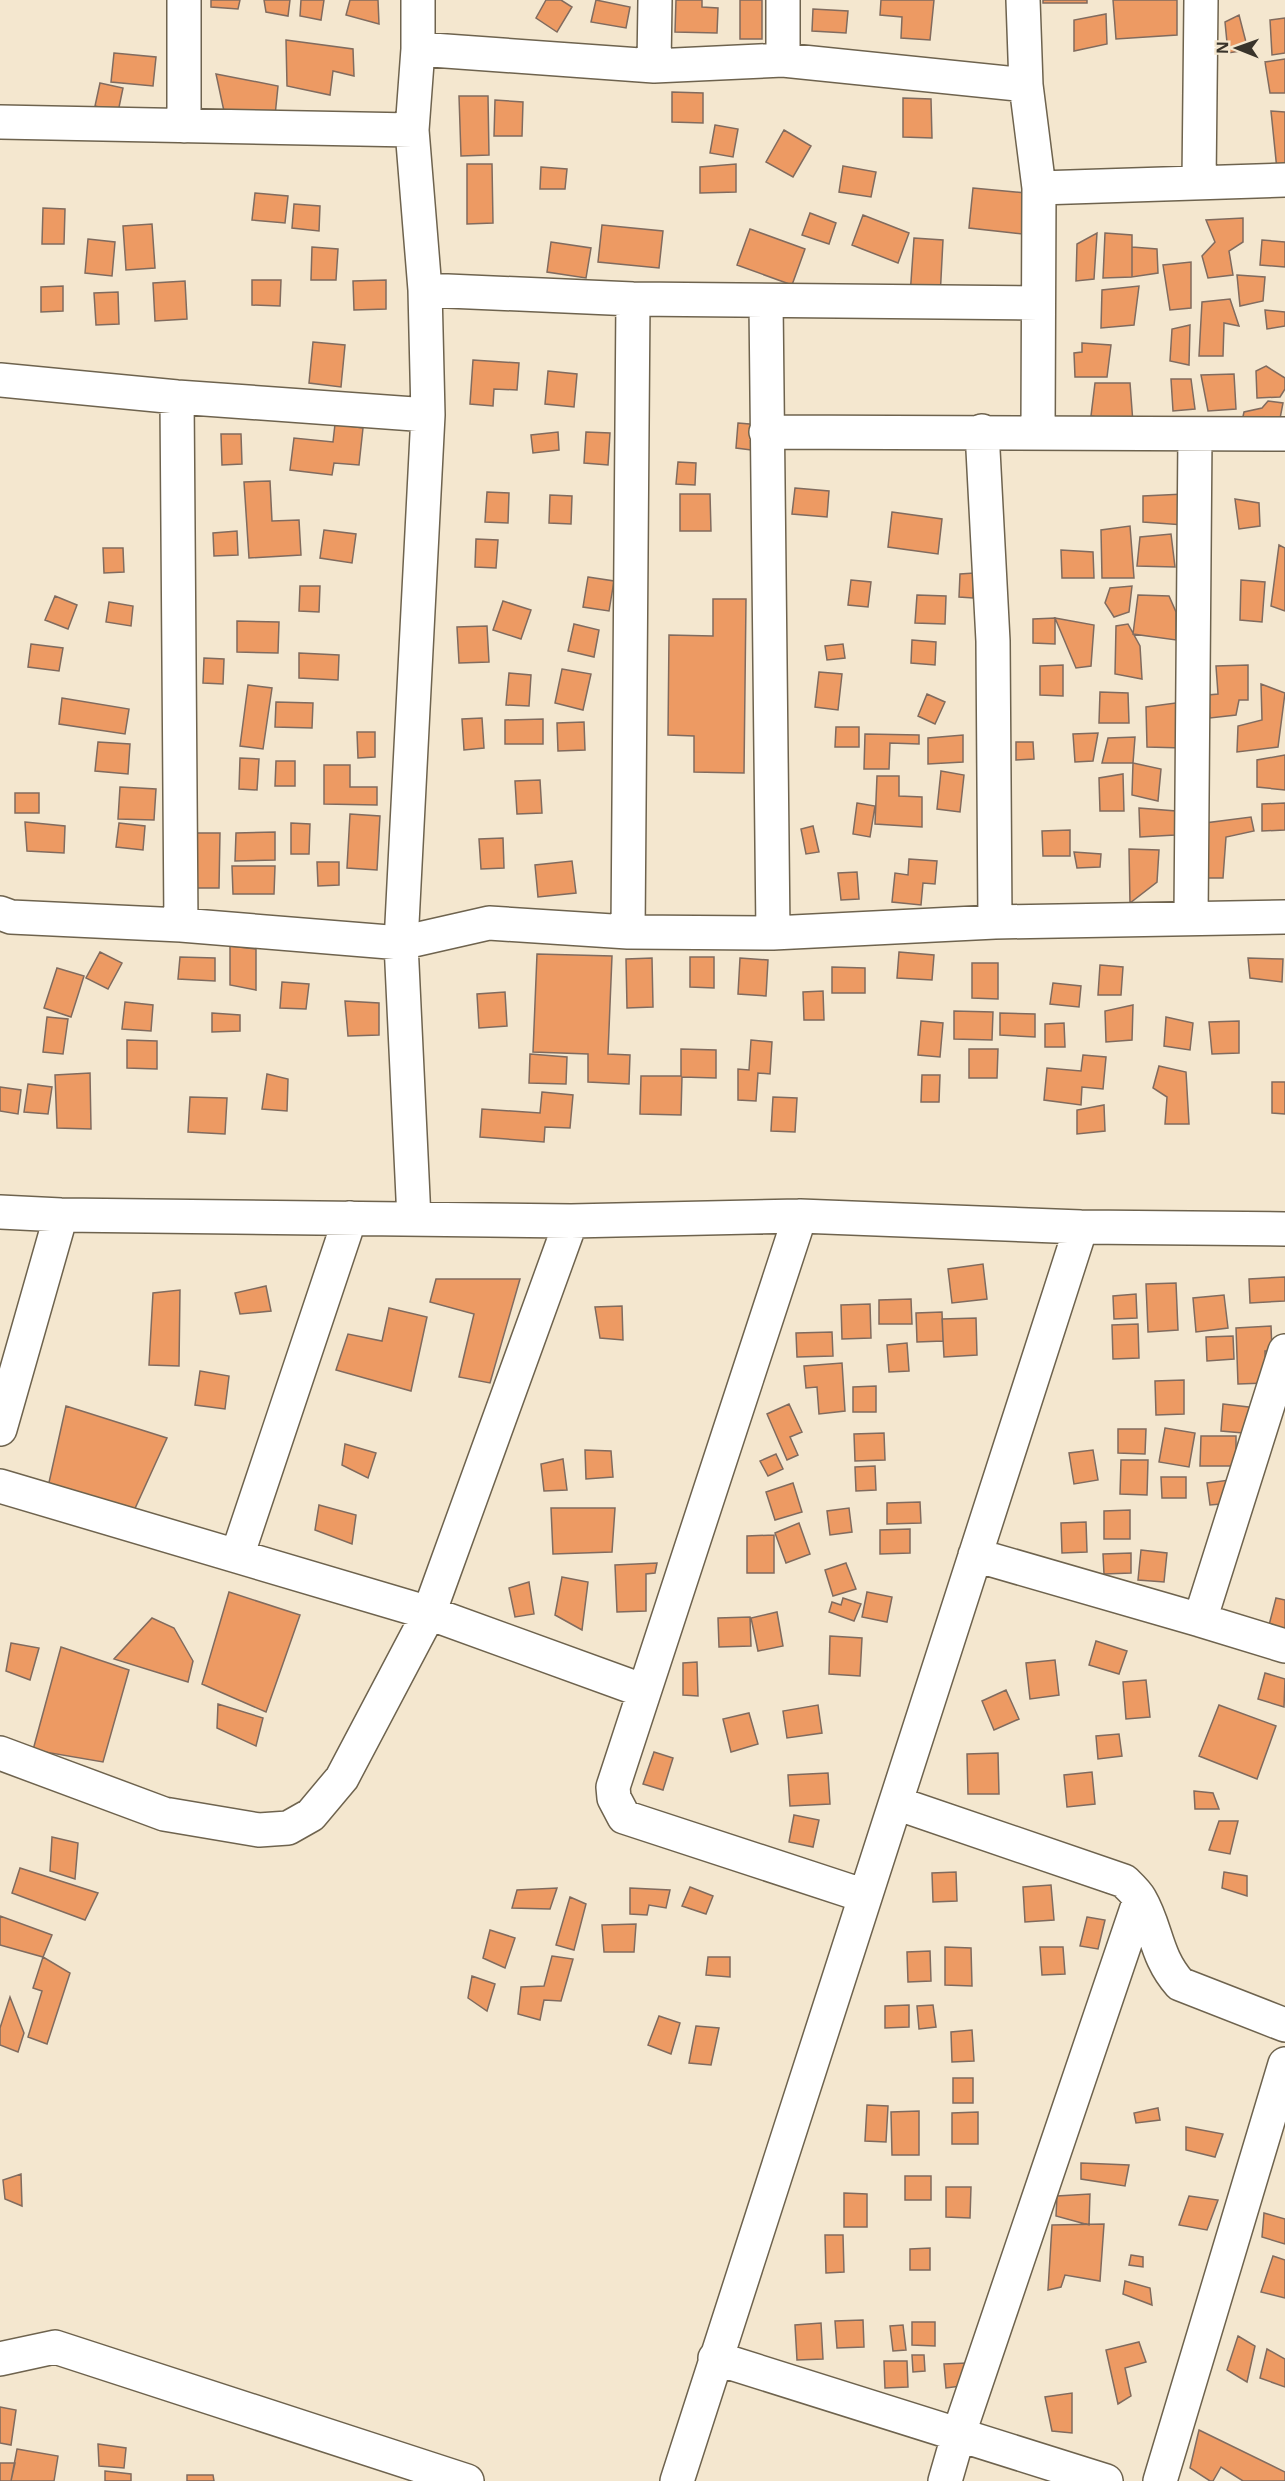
<svg xmlns="http://www.w3.org/2000/svg" width="1285" height="2481" viewBox="0 0 1285 2481" font-family="'Open Sans',sans-serif">
<style>
.building{fill:#ed9a63;stroke:#816b5e;stroke-width:1.5}
.lines{fill:none;stroke-linecap:round;stroke-linejoin:round}
.minor-casing{stroke:#6e634e;stroke-width:36}
.minor{stroke:#fff;stroke-width:33}
</style>
<rect width="100%" height="100%" fill="#f4e7cf"/>
<path class="building" d="M211,0H240L238,9L211,7Z
M264,0H290L288,16L266,12Z
M301,0H324L321,20L300,16Z
M350,0H378L379,24L346,15Z
M546,0H561L572,7L557,32L536,18Z
M596,0L630,7L626,28L591,22Z
M676,0H702V7L718,8L717,33L675,32Z
M740,0H762V39H740Z
M881,0H934L930,40L901,38L902,17L880,15Z
M1043,0H1087V3H1043Z
M1113,0H1177V35L1116,39Z
M813,9L848,11L846,33L812,31Z
M1106,14L1107,44L1074,51V20Z
M1239,15L1248,50L1228,53L1225,22Z
M1285,18V53L1272,55L1270,20Z
M286,40L353,49L354,76L333,71L330,95L287,86Z
M114,53L156,57L153,86L111,82Z
M1285,59V93H1270L1265,62Z
M216,74L278,86L275,116H225Z
M100,83L123,88L118,112L95,106Z
M672,92L703,93V123L672,122Z
M459,96H488L489,155L461,156Z
M903,98L931,99L932,138L903,137Z
M495,100L523,102L522,136H494Z
M1271,111L1285,112V170H1277Z
M715,125L738,129L733,157L710,153Z
M784,130L811,146L793,177L766,162Z
M467,164H492L493,223L467,224Z
M736,164V192L700,193V167Z
M843,166L876,172L871,197L839,192Z
M541,167L567,169L565,189H540Z
M973,188L1026,193L1022,234L969,228Z
M255,193L288,196L285,223L252,220Z
M294,204L320,206L319,231L292,228Z
M43,208L65,209L64,244H42Z
M810,213L836,223L829,244L802,235Z
M863,215L909,233L898,263L852,245Z
M1243,218V242L1229,251L1233,275L1208,278L1202,256L1215,242L1206,220Z
M152,224L155,268L126,270L123,226Z
M602,225L663,231L659,268L598,262Z
M750,229L805,249L792,285L737,265Z
M1097,233L1094,279L1076,281L1077,244Z
M1105,233L1132,235V277L1103,278Z
M914,238L943,240L940,298L910,296Z
M88,239L115,242L112,276L85,273Z
M1262,240L1285,242V267L1260,265Z
M551,242L591,248L586,278L547,272Z
M312,247L338,249L336,280H311Z
M1132,247L1157,249L1158,273L1132,277Z
M1191,262V308L1170,310L1163,265Z
M1237,275L1265,277L1263,301L1240,306Z
M252,280H281L280,306L252,305Z
M386,280V309L354,310L353,281Z
M185,281L187,319L155,321L153,283Z
M63,286V311L41,312V287Z
M1139,286L1134,325L1101,328L1102,290Z
M118,292L119,324L96,325L94,293Z
M1230,299L1239,326L1224,323L1223,356H1199L1202,302Z
M1265,310L1285,312V326L1267,329Z
M1190,325L1189,365L1170,361L1172,329Z
M313,342L345,345L341,387L309,383Z
M1082,343L1111,345L1107,377H1075L1074,353L1082,352Z
M473,360L519,363L517,390L494,389L493,406L470,404Z
M1266,366L1285,378V389L1280,397L1257,398L1256,371Z
M548,371L577,374L574,407L545,404Z
M1234,374L1236,409L1208,411L1201,375Z
M1171,379H1191L1195,409L1173,411Z
M1095,383H1130L1133,423L1091,416Z
M1268,401L1283,403L1278,429L1240,430L1244,412L1262,408Z
M738,423L761,425L759,451L736,448Z
M335,424L363,428L359,465L334,463L332,475L290,470L294,438L333,442Z
M558,432L559,450L533,453L531,435Z
M586,432L610,433L608,465L584,463Z
M221,434H241L242,464L222,465Z
M678,462L696,463L695,485L676,484Z
M270,481L272,521L299,520L301,555L249,558L244,482Z
M795,488L829,491L827,517L792,514Z
M487,492L509,493L508,523L485,522Z
M680,494H710L711,531H680Z
M1184,494V525L1143,522V496Z
M550,495L572,496L571,524L549,523Z
M1235,499L1259,503L1260,526L1239,529Z
M892,512L942,519L938,554L888,547Z
M1130,526L1134,578H1102L1101,530Z
M324,530L356,534L352,563L320,558Z
M237,531L238,555L214,556L213,533Z
M1171,534L1175,567L1137,566L1140,537Z
M476,539L498,540L496,568L475,567Z
M1279,545L1285,548V611L1271,606Z
M103,548H123L124,572L104,573Z
M1061,550L1093,552L1094,578H1062Z
M974,573L973,598L959,597L960,574Z
M588,577L614,581L609,611L583,607Z
M851,580L871,582L868,607L848,605Z
M1241,580L1265,582L1262,622L1240,620Z
M300,586H320L319,612L299,611Z
M1132,586L1129,612L1114,617L1105,603L1110,588Z
M917,595L946,596L945,624L915,623Z
M1138,595L1169,596L1176,612V640L1133,634Z
M55,596L77,605L68,629L45,620Z
M713,599H746L744,773L694,772V736L668,735L669,635L713,636Z
M503,601L531,610L521,639L493,630Z
M109,602L133,606L131,626L106,622Z
M1055,618V644L1033,643V619Z
M1055,618L1094,625L1091,666L1076,668Z
M237,621L279,622L278,653L237,652Z
M574,624L599,630L594,657L568,651Z
M1128,624L1140,646L1142,679L1115,674L1116,626Z
M487,626L489,662L459,663L457,627Z
M912,640L936,642L935,665L911,663Z
M31,644L63,648L59,671L28,667Z
M843,644L845,658L827,660L825,646Z
M299,653L339,655L338,680L299,678Z
M204,658L224,659L223,684L203,683Z
M1063,665V696L1040,695V666Z
M1248,665V700H1239L1236,715L1210,718L1208,695L1218,694L1216,666Z
M562,669L591,674L583,710L555,703Z
M819,672L842,674L838,710L815,707Z
M509,673L531,675L529,706L506,705Z
M1261,684L1285,693L1278,747L1237,752L1238,726L1262,720Z
M248,685L272,688L263,749L240,746Z
M1100,692L1128,693L1129,723H1099Z
M927,694L945,702L935,724L918,716Z
M62,698L129,709L125,734L59,724Z
M276,702L313,703L312,728L275,727Z
M1183,702V748L1147,747L1146,707Z
M482,718L484,748L464,750L462,719Z
M543,719V744H505V720Z
M584,722L585,750L558,751L557,723Z
M836,727H859V747H835Z
M357,732H375V757L358,758Z
M1098,733L1093,761L1075,762L1073,734Z
M865,734L919,735V744L890,743L889,769H864Z
M963,735V762L928,764V738Z
M1135,737L1133,763H1102L1108,738Z
M98,742L130,744L128,774L95,771Z
M1016,742H1033L1034,759L1016,760Z
M1285,755V790L1257,787V760Z
M240,758L259,759L257,790L239,789Z
M276,761H295V786H275Z
M1133,763L1161,769L1158,801L1132,795Z
M324,765H350V787H377V805L324,804Z
M941,771L964,775L960,812L937,809Z
M1123,774L1124,811H1100L1099,778Z
M877,776H899V796L922,797V827L875,824Z
M540,780L542,813L517,814L515,781Z
M120,787L156,789L154,820L118,819Z
M15,793H39V813H15Z
M857,803L875,806L870,837L853,834Z
M1285,803V830L1262,831V804Z
M1139,808L1176,811L1175,835L1140,837Z
M350,814L380,816L377,870L347,868Z
M1251,817L1254,831L1226,837L1223,878H1206L1205,823Z
M25,822L65,826L64,853L27,851Z
M119,823L145,826L143,850L116,847Z
M291,823L310,824L309,854H291Z
M813,826L819,852L806,854L801,829Z
M1070,830V856H1043L1042,831Z
M275,832V860L235,861L236,833Z
M194,833H220L219,888H194Z
M503,838L504,868L481,869L479,839Z
M1129,849L1159,850L1157,882L1130,903Z
M1074,852L1101,854L1100,867L1077,868Z
M909,859L937,861L935,884L923,883L921,905L892,902L895,873L908,875Z
M572,861L576,893L538,897L535,865Z
M317,862H339V885L318,886Z
M232,866H275L274,894H233Z
M857,872L859,899L841,900L838,873Z
M230,946L256,949V990L230,985Z
M100,952L122,963L108,989L86,978Z
M899,952L934,955L932,980L897,978Z
M537,954L612,956L608,1054L630,1055L629,1084L588,1082V1054L533,1052Z
M180,957L215,958V981L178,979Z
M690,957H714V988L690,987Z
M652,958L653,1007L627,1008L626,959Z
M740,958L768,960L766,996L738,994Z
M1248,958L1283,959L1282,982L1250,978Z
M972,963H998V999L972,998Z
M1100,965L1123,967L1121,995H1098Z
M832,967L865,968V993H832Z
M57,968L84,976L71,1017L44,1008Z
M282,982L309,984L306,1009L280,1008Z
M1053,983L1081,986L1079,1007L1050,1004Z
M823,991L824,1020H804L803,992Z
M505,992L507,1026L479,1028L477,994Z
M345,1001L379,1003V1035L348,1036Z
M125,1002L153,1005L151,1031L122,1029Z
M1133,1005L1132,1040L1106,1042L1105,1011Z
M954,1011L993,1012L992,1040L954,1039Z
M212,1013L240,1015V1031L212,1032Z
M1000,1013L1035,1014V1037L1000,1035Z
M47,1017L68,1019L63,1054L43,1052Z
M1166,1017L1193,1023L1190,1050L1164,1046Z
M921,1021L943,1023L940,1057L918,1055Z
M1239,1021V1053L1212,1054L1209,1022Z
M1064,1023L1065,1047H1045V1024Z
M127,1040L157,1041V1069L127,1068Z
M751,1040L772,1042L770,1074L758,1073L756,1101L738,1100V1069L749,1070Z
M681,1049L716,1050V1078L682,1077L681,1115L640,1114L641,1076H681Z
M969,1049H998L997,1078H969Z
M530,1054L567,1057L566,1084L529,1083Z
M1083,1055L1106,1057L1103,1089L1082,1087L1081,1105L1044,1100L1047,1068L1081,1071Z
M1159,1066L1186,1072L1189,1124H1165L1167,1097L1153,1088Z
M90,1073L91,1129L57,1128L55,1075Z
M267,1074L288,1079L287,1111L262,1109Z
M922,1075H940L939,1102H921Z
M1272,1082H1285V1114L1272,1113Z
M28,1084L52,1087L48,1114L24,1112Z
M0,1087L21,1090L18,1114L0,1111Z
M542,1092L573,1095L570,1128L545,1127L544,1142L480,1137L482,1109L540,1113Z
M190,1097L227,1098L225,1134L188,1132Z
M773,1097L797,1098L795,1132L771,1131Z
M1104,1105L1105,1131L1077,1134V1110Z
M983,1264L987,1299L952,1303L948,1269Z
M1285,1277V1301L1250,1303L1249,1279Z
M436,1279H520L490,1383L459,1377L474,1314L430,1302Z
M1176,1283L1178,1330L1148,1332L1146,1284Z
M266,1286L271,1311L240,1314L235,1293Z
M180,1290L179,1366L149,1365L153,1293Z
M1136,1294L1137,1318L1114,1319L1113,1296Z
M1224,1295L1228,1328L1196,1332L1193,1298Z
M911,1299L912,1324H879V1300Z
M870,1304L871,1338L842,1339L841,1305Z
M622,1306L623,1340L600,1338L595,1307Z
M389,1308L427,1317L411,1391L336,1370L348,1334L382,1341Z
M942,1312L943,1341L917,1342L916,1313Z
M976,1318L977,1355L944,1357L942,1319Z
M1138,1324L1139,1358L1113,1359L1112,1325Z
M1271,1326L1272,1351H1265L1266,1383L1238,1384L1236,1328Z
M832,1332L833,1356L797,1357L796,1333Z
M1233,1336L1234,1359L1207,1361L1206,1337Z
M907,1343L909,1371L889,1372L887,1345Z
M842,1363L845,1411L819,1414L817,1387L806,1388L804,1366Z
M200,1371L229,1376L225,1409L195,1405Z
M1184,1380V1414L1156,1415L1155,1381Z
M876,1386V1412H853V1387Z
M789,1404L802,1432L790,1437L798,1455L787,1460L767,1414Z
M1223,1404L1257,1408L1254,1434L1221,1431Z
M66,1406L167,1438L132,1515L48,1487Z
M1165,1428L1195,1433L1189,1467L1159,1462Z
M1118,1429H1146L1145,1454L1118,1453Z
M884,1433L885,1460L855,1461L854,1434Z
M1201,1436H1236V1466H1200Z
M345,1444L376,1453L368,1478L342,1465Z
M585,1450L611,1451L613,1477L586,1479Z
M1093,1450L1098,1480L1074,1484L1069,1453Z
M776,1454L783,1469L768,1476L760,1461Z
M563,1459L567,1490L544,1491L541,1464Z
M1121,1460H1148L1147,1495L1120,1494Z
M875,1466L876,1490L856,1491L855,1467Z
M1161,1477H1186V1498H1162Z
M1230,1480L1232,1503L1210,1505L1207,1483Z
M793,1483L802,1512L775,1520L766,1492Z
M920,1502L921,1523L887,1524V1503Z
M319,1505L356,1515L352,1544L315,1530Z
M551,1508H615L612,1552L553,1554Z
M849,1508L852,1532L830,1535L827,1511Z
M1130,1510V1539H1104V1511Z
M1086,1522L1087,1552L1062,1553L1061,1523Z
M799,1523L810,1554L786,1563L775,1533Z
M910,1529V1553L880,1554V1530Z
M774,1535V1573H747V1536Z
M1141,1550L1167,1553L1164,1582L1138,1580Z
M1131,1553V1573L1104,1574L1103,1554Z
M657,1563L655,1573L646,1574V1611L617,1612L615,1565Z
M846,1563L856,1589L833,1596L825,1570Z
M562,1577L588,1582L582,1630L555,1615Z
M529,1582L534,1614L515,1617L509,1588Z
M229,1592L300,1615L266,1712L202,1684Z
M867,1592L892,1597L887,1622L862,1617Z
M843,1598L861,1604L854,1621L829,1612L832,1602L841,1605Z
M1276,1598L1285,1600V1634L1268,1629Z
M777,1612L783,1646L758,1651L751,1618Z
M750,1617L751,1646L719,1647L718,1618Z
M152,1618L174,1628L193,1661L188,1682L114,1659Z
M830,1636L862,1638L860,1676L829,1674Z
M1096,1641L1127,1651L1119,1674L1089,1665Z
M11,1643L39,1648L30,1680L6,1671Z
M61,1647L129,1670L103,1762L33,1750Z
M1055,1660L1059,1695L1030,1699L1026,1663Z
M697,1662L698,1696L683,1695V1663Z
M1265,1673L1285,1679L1284,1707L1258,1699Z
M1146,1680L1150,1717L1126,1719L1123,1682Z
M1006,1690L1019,1719L994,1730L982,1701Z
M218,1704L263,1718L256,1746L217,1728Z
M818,1705L822,1733L787,1738L783,1711Z
M1219,1705L1276,1726L1257,1779L1199,1756Z
M749,1713L758,1744L731,1752L723,1719Z
M1119,1734L1122,1756L1098,1759L1096,1736Z
M654,1752L673,1758L663,1790L643,1784Z
M998,1753L999,1794H968L967,1754Z
M1092,1772L1095,1804L1067,1807L1064,1775Z
M828,1773L830,1804L790,1806L788,1775Z
M1194,1791L1213,1793L1219,1809H1195Z
M794,1815L819,1820L813,1847L789,1842Z
M1219,1821H1238L1230,1854L1209,1850Z
M52,1837L78,1843L75,1879L50,1871Z
M20,1868L98,1893L85,1920L12,1893Z
M956,1872L957,1901L933,1902L932,1873Z
M1224,1872L1247,1876V1896L1222,1888Z
M1051,1885L1054,1920L1025,1922L1023,1887Z
M690,1887L713,1896L706,1914L682,1906Z
M557,1888L550,1909L512,1908L517,1890Z
M630,1888L670,1890L666,1908L649,1905L647,1915L630,1914Z
M570,1897L586,1904L574,1950L556,1945Z
M0,1916L52,1935L43,1957L0,1945Z
M1087,1917L1105,1920L1098,1949L1080,1946Z
M636,1924L634,1952H604L602,1925Z
M490,1930L515,1938L505,1968L483,1958Z
M945,1947L971,1948L972,1986L945,1985Z
M1040,1947H1063L1065,1974L1042,1975Z
M930,1951L931,1981L908,1982L907,1952Z
M552,1956L573,1959L561,2001L544,2000L540,2020L518,2014L521,1987L544,1986Z
M43,1957L70,1973L47,2044L28,2037L42,1991L33,1988Z
M708,1957H730V1977L706,1975Z
M472,1976L495,1984L487,2011L468,1998Z
M10,1997L24,2033L18,2052L0,2045V2028Z
M909,2005V2027L885,2028V2006Z
M933,2005L936,2027L919,2029L917,2006Z
M659,2016L680,2023L671,2054L648,2045Z
M696,2026L719,2028L711,2065L689,2063Z
M972,2030L974,2061L952,2062L951,2032Z
M953,2078H973V2103H953Z
M867,2105L888,2106L886,2142L865,2141Z
M1158,2108L1160,2120L1136,2123L1134,2113Z
M919,2111V2155H892L891,2112Z
M978,2112V2144H952V2113Z
M1186,2127L1223,2134L1215,2157L1186,2150Z
M1081,2163L1129,2165L1125,2186L1081,2179Z
M21,2174L22,2206L5,2199L3,2180Z
M905,2176H931V2200H905Z
M946,2187H971L970,2218L946,2217Z
M844,2193L867,2194V2227H844Z
M1090,2194L1089,2225L1056,2216L1057,2196Z
M1189,2196L1218,2200L1207,2230L1179,2225Z
M1264,2213L1285,2219V2244L1262,2237Z
M1104,2224L1100,2281L1065,2275L1061,2287L1048,2290L1052,2225Z
M825,2235H843L844,2272L826,2273Z
M930,2248V2270H910V2249Z
M1131,2255L1143,2257V2267L1129,2265Z
M1273,2256L1285,2260V2298L1261,2292Z
M1125,2281L1150,2288L1152,2305L1123,2294Z
M863,2320L864,2347L837,2348L835,2321Z
M912,2322H935V2346L912,2345Z
M821,2323L823,2359L797,2360L795,2325Z
M903,2325L906,2350L893,2351L890,2326Z
M1238,2336L1255,2346L1247,2382L1227,2370Z
M1139,2342L1146,2362L1125,2368L1131,2396L1118,2404L1106,2350Z
M1267,2349L1285,2359V2387L1260,2378Z
M912,2355H924L925,2371L913,2372Z
M884,2361H907L908,2387L885,2388Z
M967,2363L969,2385L946,2388L944,2364Z
M1072,2393V2433L1052,2431L1045,2397Z
M0,2407L16,2410L11,2445L0,2443Z
M1199,2430L1285,2472V2481H1243L1221,2467L1213,2481H1210L1190,2468Z
M98,2444L126,2448L124,2468L99,2466Z
M17,2449L58,2456L54,2481H11Z
M0,2463H15L11,2481H0Z
M105,2471L131,2474V2481H105Z
M187,2475H213L214,2481H187Z"/>
<g class="lines">
<defs>
<path id="minor" d="M1023,0L1026,85L1039,188L1038,432
M418,49L654,66L783,60L1026,85
M783,60V0
M654,66L655,0
M0,122L412,130
M184,126V0
M1199,182L1201,0
M1039,188L1285,180
M425,290L633,299L1038,303
M766,302L773,933
M0,380L177,397L428,415
M177,397L181,925
M982,431L993,641L995,922
M766,432L1285,434
M0,913L11,917L181,925L401,943L489,923L628,932L773,933L995,922L1285,917
M1191,918L1195,434
M628,932L633,299
M0,1212L61,1215L571,1221L800,1216L1081,1227L1285,1229
M800,1216L613,1787L614,1798L624,1817L865,1896
M414,1219L401,943L428,415L425,290L412,130L418,49V0
M0,1429L61,1215
M0,1486L429,1613L644,1691
M975,1555L1200,1620L1285,1351
M237,1556L350,1218
M1200,1620L1285,1646
M0,1753L164,1814L259,1830L288,1828L311,1815L342,1778L429,1613L571,1221
M896,1803L1124,1881C1129,1886 1136,1892 1140,1899C1157,1928 1155,1956 1180,1984L1285,2025
M715,2358L1106,2481
M0,2359L55,2347L467,2481
M677,2481L1081,1227
M945,2481L958,2436L1140,1899
M1160,2481L1285,2064"/>
</defs>
<use href="#minor" class="minor-casing"/>
<use href="#minor" class="minor"/>
</g>
<g transform="translate(1237 48) rotate(271)" stroke="#f4e7cf" stroke-width="4.5" paint-order="stroke">
<path d="M0-4.5L10 22L0 15L-10 22Z" fill="#39342b"/>
<text y="-9" font-size="16" font-weight="bold" text-anchor="middle" fill="#39342b">N</text>
</g>
</svg>
